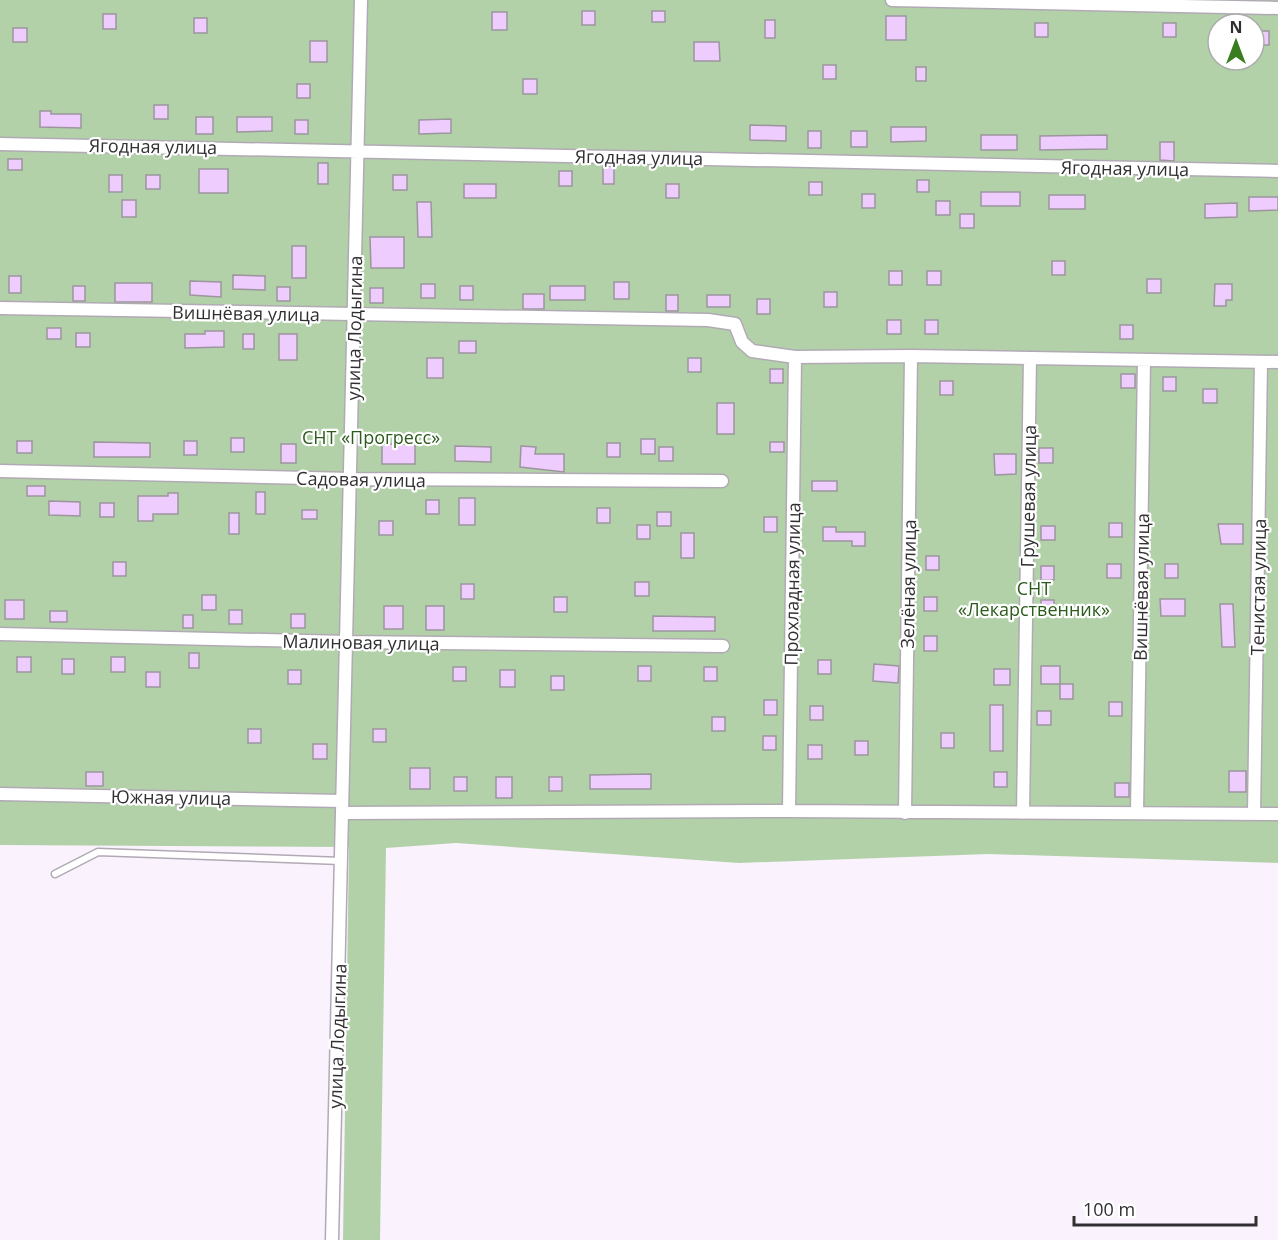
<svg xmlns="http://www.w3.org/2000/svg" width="1278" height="1240" viewBox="0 0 1278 1240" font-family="'Open Sans',sans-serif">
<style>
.green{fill:#b2d1a9;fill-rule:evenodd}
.building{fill:#efccfe;stroke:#9c959e;stroke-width:1.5}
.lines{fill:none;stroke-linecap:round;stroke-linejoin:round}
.lane-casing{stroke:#b1aab4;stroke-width:9}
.street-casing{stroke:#b1aab4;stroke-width:15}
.lane{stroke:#fff;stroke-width:6}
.street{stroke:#fff;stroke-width:12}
.labels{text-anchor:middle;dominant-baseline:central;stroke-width:4.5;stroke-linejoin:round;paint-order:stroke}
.street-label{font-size:18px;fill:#322f33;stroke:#fff}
.park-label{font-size:18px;fill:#2c5b1c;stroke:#fff}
</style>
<rect width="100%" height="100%" fill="#faf2fd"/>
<path class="green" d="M0,0H1278V863L989,854L739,863L456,843L386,848L380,1240H343L349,847L0,845ZM1218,24H1254V60H1218Z"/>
<path class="building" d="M582,11H595V25H582Z
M652,11H665V22H652Z
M492,12H507V30H492Z
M103,14H116V29H103Z
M886,16H906V40H886Z
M194,18H207V33H194Z
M765,20H775V38H765Z
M1035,23H1048V37H1035Z
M1163,23H1176V37H1163Z
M13,28H27V42H13Z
M1255,31H1269V45H1255Z
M310,41H327V62H310Z
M694,42H719L720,61H694Z
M823,65H836V79H823Z
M916,67H926V81H916Z
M523,79H537V94H523Z
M297,84H310V98H297Z
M154,105H168V119H154Z
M40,111H51V114H81V128L40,127Z
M196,117H213V134H196Z
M237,117H272V131L237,132Z
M451,119V133L419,134V120Z
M295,120H308V134H295Z
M750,125L786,126V141L750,140Z
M891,127H926V141L891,142Z
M808,131H821V148H808Z
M851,131H867V147H851Z
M981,135H1017V150H981Z
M1107,135V149L1040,150V136Z
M1160,142H1174V161L1160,160Z
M8,159H22V170H8Z
M318,163H328V184H318Z
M603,166H614V184H603Z
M199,169H228V193H199Z
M559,171H572V186H559Z
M109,175H122V192H109Z
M146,175H160V189H146Z
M393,175H407V190H393Z
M917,180H929V192H917Z
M809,182H822V195H809Z
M464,184H496V198H464Z
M666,184H679V198H666Z
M981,192H1020V206H981Z
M862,194H875V208H862Z
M1049,195H1085V209H1049Z
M1249,197H1278V210L1249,211Z
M122,200H136V217H122Z
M936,201H950V215H936Z
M417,202H431L432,237H418Z
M1237,203V217L1205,218V204Z
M960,214H974V228H960Z
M370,237H404V268H371Z
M292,246H306V278H292Z
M1052,261H1065V275H1052Z
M889,271H902V285H889Z
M927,271H941V285H927Z
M233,275L265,276V290L233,289Z
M9,276H21V293H9Z
M1147,279H1161V293H1147Z
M190,281L221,282V297L190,295Z
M614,282H629V299H614Z
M115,283H152V302H115Z
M421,284H435V298H421Z
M1215,284H1232V300H1226V306H1214Z
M73,286H85V301H73Z
M460,286H473V300H460Z
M550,286H585V300H550Z
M277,287H290V301H277Z
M370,288H383V303H370Z
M824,292H837V307H824Z
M523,294H544V309H523Z
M666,295H678V311H666Z
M707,295H730V307H707Z
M757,299H770V314H757Z
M887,320H901V334H887Z
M925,320H938V334H925Z
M1120,325H1133V339H1120Z
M47,328H61V339H47Z
M205,331H224V347L185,348V334H205Z
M76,333H90V347H76Z
M243,334H254V349H243Z
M279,334H297V360H279Z
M459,341H476V353H459Z
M427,358H443V378H427Z
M688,358H701V372H688Z
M770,369H783V383H770Z
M1121,374H1135V388H1121Z
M1163,377H1176V391H1163Z
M940,381H953V395H940Z
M1203,389H1217V403H1203Z
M717,403H734V434H717Z
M231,438H244V452H231Z
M641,439H655V454H641Z
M17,441H32V453H17Z
M184,441H197V455H184Z
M94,442L150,443V457H94Z
M770,442H784V452H770Z
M607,443H620V457H607Z
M281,444H296V463H281Z
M382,444H415V464H382Z
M455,446L491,447V462L455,461Z
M521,446L536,447L535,454H564V472L520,467Z
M659,447H673V461H659Z
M1039,448H1053V463H1039Z
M994,454H1016V474L995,475Z
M812,481H837V491H812Z
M27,486H45V496H27Z
M256,492H265V514H256Z
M168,493H178V514H153V521H138V496H168Z
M459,498H475V525H459Z
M426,500H439V514H426Z
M49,501L80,502V516L49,515Z
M100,503H114V517H100Z
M597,508H610V523H597Z
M302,510H317V519H302Z
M657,512H671V526H657Z
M229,513H239V534H229Z
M764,517H777V532H764Z
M379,521H393V535H379Z
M1109,523H1122V537H1109Z
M1218,524H1243V544H1221Z
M637,525H650V539H637Z
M1041,526H1055V540H1041Z
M823,527H836V532H865V546H852V541H823Z
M681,533H694V558H681Z
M926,556H939V570H926Z
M113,562H126V576H113Z
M1107,564H1121V578H1107Z
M1165,564H1178V578H1165Z
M1041,566H1054V580H1041Z
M635,582H649V596H635Z
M461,584H474V599H461Z
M202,595H216V610H202Z
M554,597H567V612H554Z
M924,597H937V611H924Z
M1160,599H1185V616H1161Z
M5,600H24V619H5Z
M1041,600H1054V614H1041Z
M1220,604H1233L1235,647H1222Z
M384,606H403V629H384Z
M426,606H444V630H426Z
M229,610H242V624H229Z
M50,611H67V622H50Z
M291,614H305V628H291Z
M183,615H193V628H183Z
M653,616L715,617V631H653Z
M924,636H937V651H924Z
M189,653H199V668H189Z
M17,657H31V672H17Z
M111,657H125V672H111Z
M62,659H74V674H62Z
M818,660H831V674H818Z
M874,664L899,666L898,683L873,681Z
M638,666H651V681H638Z
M1041,666H1060V684H1041Z
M453,667H466V681H453Z
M704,667H717V681H704Z
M994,669H1010V685H994Z
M288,670H301V684H288Z
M500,670H515V687H500Z
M146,672H160V687H146Z
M551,676H564V690H551Z
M1060,684H1073V699H1060Z
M764,700H777V715H764Z
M1109,702H1122V716H1109Z
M990,705H1003V751H990Z
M810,706H823V720H810Z
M1037,711H1051V725H1037Z
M712,717H725V731H712Z
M248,729H261V743H248Z
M373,729H386V742H373Z
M941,733H954V748H941Z
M763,736H776V750H763Z
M855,741H868V755H855Z
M313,744H327V759H313Z
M808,745H822V759H808Z
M410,768H430V789H410Z
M1229,771H1246V792H1229Z
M86,772H103V786H86Z
M994,772H1007V787H994Z
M651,774V789H590V775Z
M454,777H467V791H454Z
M496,777H512V798H496Z
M549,777H562V791H549Z
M1115,783H1129V797H1115Z"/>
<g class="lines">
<defs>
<path id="lane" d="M55,874L98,852L341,861"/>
<path id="street" d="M892,0L1278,8
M0,144L1278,171
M0,308L708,320L735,324L742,342L752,351L795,357L911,356L1278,362
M0,471L351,479L722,481
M0,634L348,642L723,646
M0,794L342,801
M789,811L795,357
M342,813L789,811L1278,814
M905,813L911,356
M1023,813L1030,358
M1137,813L1144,361
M1254,813L1261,362
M332,1240L361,0"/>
</defs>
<use href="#lane" class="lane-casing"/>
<use href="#street" class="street-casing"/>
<use href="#lane" class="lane"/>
<use href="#street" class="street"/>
</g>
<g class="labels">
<g class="street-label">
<text transform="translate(153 146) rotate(1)">Ягодная улица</text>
<text transform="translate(639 157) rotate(1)">Ягодная улица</text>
<text transform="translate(1125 168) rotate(1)">Ягодная улица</text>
<text transform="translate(246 313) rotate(1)">Вишнёвая улица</text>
<text transform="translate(354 328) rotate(-89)">улица Лодыгина</text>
<text transform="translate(361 479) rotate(1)">Садовая улица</text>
<text transform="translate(1028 496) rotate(-89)">Грушевая улица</text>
<text transform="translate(792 584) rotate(-89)">Прохладная улица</text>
<text transform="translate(908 584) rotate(-89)">Зелёная улица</text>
<text transform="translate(1141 587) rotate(-89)">Вишнёвая улица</text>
<text transform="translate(1258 587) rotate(-89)">Тенистая улица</text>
<text transform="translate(361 642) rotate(1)">Малиновая улица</text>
<text transform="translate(171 797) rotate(1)">Южная улица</text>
<text transform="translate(337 1036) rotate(-88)">улица Лодыгина</text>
</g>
<g class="park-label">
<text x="371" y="437">СНТ «Прогресс»</text>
<text x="1034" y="588">СНТ<tspan x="1034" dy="21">«Лекарственник»</tspan></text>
</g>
</g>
<g transform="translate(1236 42)"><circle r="28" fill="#ffffff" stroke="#adacad" stroke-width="1.5"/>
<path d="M0-4.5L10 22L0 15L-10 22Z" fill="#387d20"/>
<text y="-9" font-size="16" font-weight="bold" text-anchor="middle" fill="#322f33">N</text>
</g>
<path d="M1074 1216v9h182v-9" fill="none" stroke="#322f33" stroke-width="3"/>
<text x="1083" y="1216" font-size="18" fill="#322f33" stroke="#ffffff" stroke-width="4.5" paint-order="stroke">100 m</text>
</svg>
